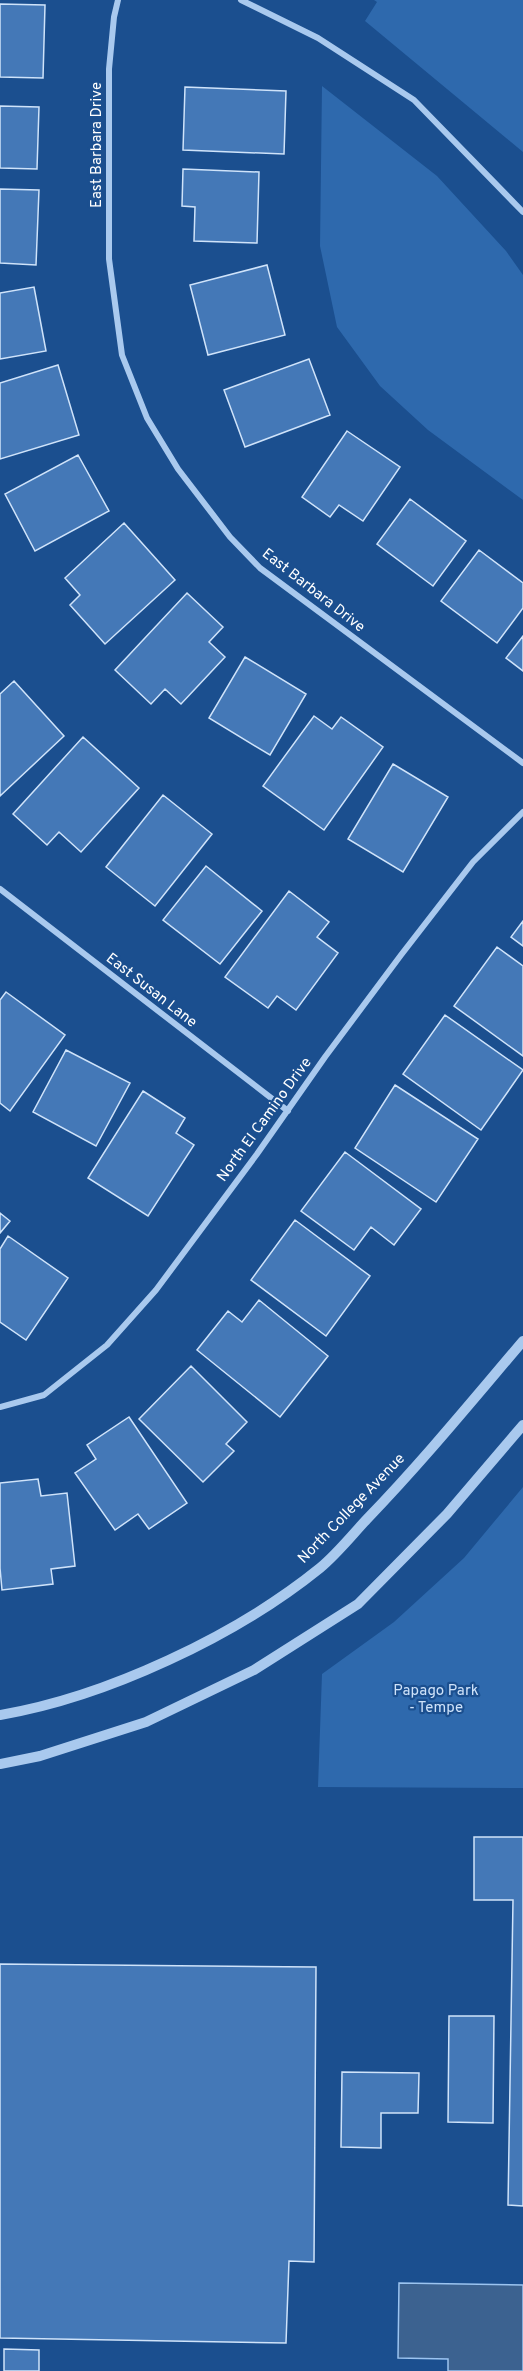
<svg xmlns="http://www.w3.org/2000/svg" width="523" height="2371" viewBox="0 0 523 2371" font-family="Overpass,sans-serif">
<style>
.green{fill:#2e69ad}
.water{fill:#3c6290;stroke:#9cc4f0;stroke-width:1.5}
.building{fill:#4478b7;stroke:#cfe3fa;stroke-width:1.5}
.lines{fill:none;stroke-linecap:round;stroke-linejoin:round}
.minor{stroke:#a9c9ee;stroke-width:6}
.tertiary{stroke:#a9c9ee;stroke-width:10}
.labels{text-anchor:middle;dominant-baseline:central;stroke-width:4.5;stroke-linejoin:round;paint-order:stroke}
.street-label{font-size:15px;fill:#fff;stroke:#1b4f8f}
.park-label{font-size:15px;fill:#cfe3fa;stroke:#1b4f8f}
</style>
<rect width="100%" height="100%" fill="#1b4f8f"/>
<path class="green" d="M374,0H523V152L365,21L377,2Z
M322,86L437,176L506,251L523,275V500L428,430L380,386L337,327L320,246Z
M523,1487V1788L318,1787L322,1674L394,1622L464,1558Z"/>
<path class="water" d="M399,2283L523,2285V2371H448V2359L398,2358Z"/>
<path class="building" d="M0,4L45,5L43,78L0,77Z
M185,87L286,91L284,154L183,150Z
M0,106L39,107L37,169L0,168Z
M183,169L259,172L257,243L194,241L195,207L182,206Z
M0,189L39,190L36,265L0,263Z
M267,265L285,335L208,355L190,285Z
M34,287L46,351L0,359V293Z
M309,359L330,415L245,447L224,390Z
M58,365L79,435L0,459V383Z
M347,431L400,467L363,521L339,505L330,517L302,497Z
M78,455L109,511L35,551L5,494Z
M410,499L466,541L433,586L377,544Z
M124,523L175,580L105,644L70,605L80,595L65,578Z
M479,550L523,583V608L497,643L441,601Z
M187,593L223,627L209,642L225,657L181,704L165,689L151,704L115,670Z
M523,636V671L506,658Z
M245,657L306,694L270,755L209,718Z
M14,681L64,736L0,796V694Z
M314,716L332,729L341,717L383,747L324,830L263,786Z
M83,737L139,788L81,852L59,832L47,845L13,814Z
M393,764L448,797L403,872L348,839Z
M163,795L212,834L155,906L106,867Z
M206,866L262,911L220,964L163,920Z
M289,891L329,922L317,937L338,953L296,1010L277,996L268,1008L225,977Z
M523,921V946L511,937Z
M497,947L523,966V1056L454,1006Z
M6,992L65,1035L10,1111L0,1103V1000Z
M445,1015L523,1070L481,1130L403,1074Z
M66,1050L130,1083L96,1146L33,1112Z
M395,1085L478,1139L436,1202L355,1148Z
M143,1091L185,1118L176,1133L194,1145L148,1216L88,1178Z
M345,1152L421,1209L394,1245L371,1227L354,1250L301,1211Z
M0,1213L10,1221L0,1233Z
M295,1220L370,1276L326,1336L251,1280Z
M8,1236L68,1278L26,1340L0,1322V1249Z
M259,1300L328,1356L280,1417L197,1350L228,1311L242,1322Z
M191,1366L247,1422L226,1444L234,1451L203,1482L139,1419Z
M129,1417L187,1503L149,1529L138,1514L115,1530L75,1473L96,1459L87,1445Z
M38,1479L41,1496L67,1493L75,1566L51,1569L53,1584L2,1590L0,1568V1483Z
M474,1837H523V2206L508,2205L513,1900H474Z
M0,1964L316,1967L314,2262L289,2261L286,2343L0,2338Z
M449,2016H494L493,2123L448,2122Z
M342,2072L419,2073L418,2113H381V2148L341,2147Z
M4,2349L39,2350V2371H4Z"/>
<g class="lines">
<path class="minor" d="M118,0L114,17L109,69V259L122,355L147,418L178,469L230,537L260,568L523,763
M241,0L318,38L414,100L523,212
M0,889L288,1111
M0,1407L44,1395L107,1345L156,1290L257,1154L325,1057L401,955L473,862L523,812"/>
<path class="tertiary" d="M0,1715C106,1697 236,1636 320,1568C337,1554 352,1535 367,1519C422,1462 472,1401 523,1341
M0,1764L40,1756L146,1722L254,1670L358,1604L447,1514L523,1425"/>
</g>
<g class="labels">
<g class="street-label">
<text transform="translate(97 145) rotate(-90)">East Barbara Drive</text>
<text transform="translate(313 591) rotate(38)">East Barbara Drive</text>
<text transform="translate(151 991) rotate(38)">East Susan Lane</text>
<text transform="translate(265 1120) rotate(-54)">North El Camino Drive</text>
<text transform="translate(352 1509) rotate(-46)">North College Avenue</text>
</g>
<g class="park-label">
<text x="436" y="1691">Papago Park<tspan x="436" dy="17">- Tempe</tspan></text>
</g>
</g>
</svg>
